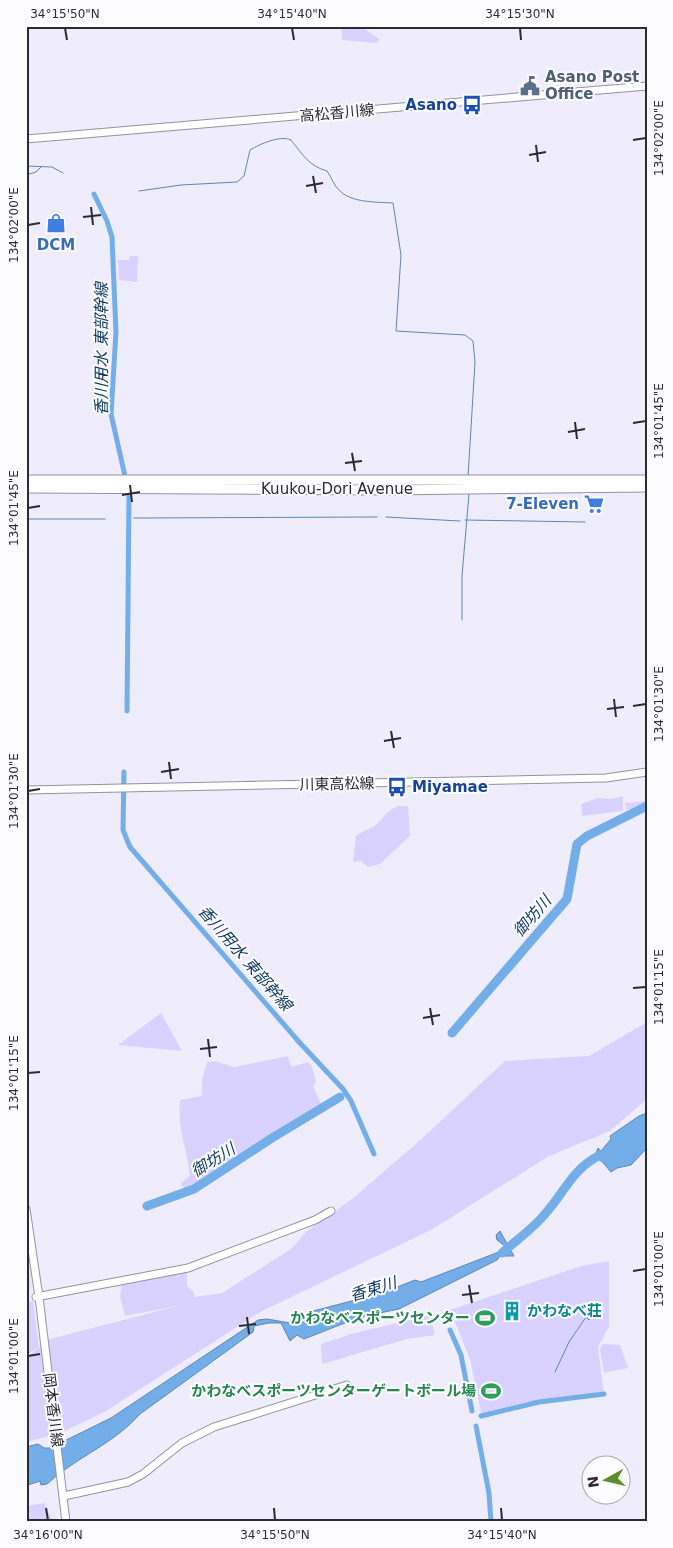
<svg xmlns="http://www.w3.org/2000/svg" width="673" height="1548" viewBox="0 0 673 1548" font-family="'DejaVu Sans','Noto Sans JP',sans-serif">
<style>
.education{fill:#f1dfef}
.green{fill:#d9d2ff}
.water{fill:#74aee8;stroke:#5e87b1}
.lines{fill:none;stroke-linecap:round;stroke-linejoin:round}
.stream{stroke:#5e87b1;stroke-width:1}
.canal{stroke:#74aee8;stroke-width:5}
.river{stroke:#74aee8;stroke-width:9}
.secondary-casing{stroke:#94929f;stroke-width:9}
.highway-casing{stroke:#94929f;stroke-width:11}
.secondary{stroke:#fff;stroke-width:7}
.highway{stroke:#fff;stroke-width:9}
.ticks{fill:none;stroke:#2c2b31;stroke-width:2}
.labels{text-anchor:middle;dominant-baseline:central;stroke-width:4;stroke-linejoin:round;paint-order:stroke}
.service-label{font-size:15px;font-weight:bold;fill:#4e5e75;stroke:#fcfcff;text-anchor:start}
.transit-label{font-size:15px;font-weight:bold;fill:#164399;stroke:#fcfcff;text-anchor:end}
.street-label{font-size:15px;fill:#2c2b31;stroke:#fcfcff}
.shop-label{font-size:15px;font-weight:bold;fill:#366cbe;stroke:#fcfcff}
.culture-label{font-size:15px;font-weight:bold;fill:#0d838f;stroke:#fcfcff;text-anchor:start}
.leisure-label{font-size:15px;font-weight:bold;fill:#27864d;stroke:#fcfcff;text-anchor:end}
.water-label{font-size:16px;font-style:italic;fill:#0d385e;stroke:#fcfcff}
.neatline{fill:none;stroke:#2c2b31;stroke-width:2}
.ticks-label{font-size:12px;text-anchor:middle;fill:#2c2b31}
</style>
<rect width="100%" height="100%" fill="#efedfc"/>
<path class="education" d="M26,1242L32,1283L31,1289L26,1293Z"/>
<path class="green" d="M342,27H362L379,39L377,43L342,40Z
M130,256H138L137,282L119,280L118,260H129Z
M623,796V811L582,816L581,804L598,798L611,799Z
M647,801L641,806L626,810L625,803Z
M398,806H408L410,836L380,864L368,867L361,861L353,862L356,835L375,826L390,810Z
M161,1013L182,1051L118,1045Z
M647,1022V1099L610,1131L549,1156L431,1230L262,1311L106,1411L59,1434L26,1442V1358L50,1339L177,1306L125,1316L120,1296L122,1284L187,1271V1286L194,1292V1297L222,1293L291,1249L306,1232L352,1199L417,1143L505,1061L589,1056Z
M288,1056L291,1067L308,1062L312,1066L316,1083L313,1086L322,1106C305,1117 287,1127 269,1138C247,1152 211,1187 185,1189L180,1184L190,1176C187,1149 177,1127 180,1100L202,1096V1080L207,1062L214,1061L234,1067Z
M609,1261V1326L598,1347L604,1394L566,1396L541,1400L482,1416L470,1359L450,1310L581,1266Z
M33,1301L39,1347L26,1356V1302Z
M430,1315L435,1335L407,1339L322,1364L321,1344L355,1333Z
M603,1344L620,1345L628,1368L604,1373L600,1349Z
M45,1503L51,1518L56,1522H26V1506Z"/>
<path class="water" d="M647,1113V1148L631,1165L617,1168L611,1172L599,1158H594L598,1148L601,1151L611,1139L610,1136L639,1116Z
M500,1231L514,1256H500L497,1260L399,1309L360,1317L304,1339L297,1335L290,1341L281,1323H269L254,1326L253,1332L140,1414C114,1444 76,1457 47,1484L41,1485L40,1481L28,1485L26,1484V1447L38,1444L44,1448H50L111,1418L258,1320L267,1319L290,1323L294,1313L298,1315L382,1293L415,1280L421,1282L504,1250L505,1246L497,1240L496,1235Z"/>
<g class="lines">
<path class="stream" d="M26,166L52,167L63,173
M26,175L36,172L41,167
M139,191L181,185L237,182L244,176L250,150C260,144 280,135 291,140C303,155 309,166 327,171C332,178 334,186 340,191C352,203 378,202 393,203L401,255L396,331L465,335L473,341L475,362L468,477
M386,517L460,521
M134,518L377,517
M26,519H105
M465,520L585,522
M462,620V576L469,494
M555,1372L569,1342L586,1317L589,1320L595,1311"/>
<path class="canal" d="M94,194L107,221L112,237L116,332L111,414L125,476
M127,711L129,496
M124,772L123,830L130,847L300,1043L343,1089L351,1101L374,1154
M450,1330L461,1355L472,1411
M481,1416L539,1402L604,1394
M476,1426L489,1493L491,1522"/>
<path class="river" d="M452,1033L567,899L577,844L587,836L647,806
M147,1206L194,1189L272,1138L340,1097
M502,1253C516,1240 533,1229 545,1214C565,1192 571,1170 600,1155L603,1158"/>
<defs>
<path id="secondary" d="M26,139L647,86
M26,790L606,778L647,772
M26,1209L39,1297L66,1522
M36,1297L188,1268L315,1220L331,1211
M64,1496L128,1482L143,1474L182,1443L214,1427L347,1385"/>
<path id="highway" d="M26,480H647
M26,488L387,490L647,487"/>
</defs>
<use href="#secondary" class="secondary-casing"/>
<use href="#highway" class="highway-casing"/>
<use href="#secondary" class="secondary"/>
<use href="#highway" class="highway"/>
</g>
<path class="ticks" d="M65,28L67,40M292,28L294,40M520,28L521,40M633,140L646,138M536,145L538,162M529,155L546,152M313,176L316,193M306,186L323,183M91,207L93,225M83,217L101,215M28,225L40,223M575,422L577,439M633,423L646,421M568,432L585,429M352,453L355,471M345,463L362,461M130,485L132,502M122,495L140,492M28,508L40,506M614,699L616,717M633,706L646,704M607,709L624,707M391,731L394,748M384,741L401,738M169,762L171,779M161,772L179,769M28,791L40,789M633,988L646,987M430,1008L433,1025M423,1018L440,1015M208,1039L210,1057M200,1049L217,1047M28,1073L40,1072M633,1271L646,1269M469,1285L472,1303M462,1295L479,1293M247,1317L249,1334M239,1326L256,1324M28,1356L40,1354M46,1508L48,1520M274,1508L275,1520M501,1508L502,1520"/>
<defs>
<symbol id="civic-bare" viewBox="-9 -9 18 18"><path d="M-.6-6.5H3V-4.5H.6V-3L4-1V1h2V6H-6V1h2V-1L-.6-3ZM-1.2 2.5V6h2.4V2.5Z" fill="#5c6f8a" stroke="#fcfcff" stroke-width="2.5" paint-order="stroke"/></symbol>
<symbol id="bus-bare" viewBox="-9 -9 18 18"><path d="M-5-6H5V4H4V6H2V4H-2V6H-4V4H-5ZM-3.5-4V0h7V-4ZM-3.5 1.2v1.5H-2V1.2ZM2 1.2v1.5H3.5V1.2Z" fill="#1a4fb4" stroke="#fcfcff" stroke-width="2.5" paint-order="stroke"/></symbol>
<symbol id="shop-bare" viewBox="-9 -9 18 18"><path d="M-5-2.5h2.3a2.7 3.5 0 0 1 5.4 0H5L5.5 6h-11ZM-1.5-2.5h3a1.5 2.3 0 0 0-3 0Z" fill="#3f7fe0" stroke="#fcfcff" stroke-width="2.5" paint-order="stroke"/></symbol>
<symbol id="supermarket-bare" viewBox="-9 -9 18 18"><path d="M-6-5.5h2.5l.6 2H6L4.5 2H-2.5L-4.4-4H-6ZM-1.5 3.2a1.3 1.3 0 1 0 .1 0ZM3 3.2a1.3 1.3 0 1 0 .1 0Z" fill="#3f7fe0" stroke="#fcfcff" stroke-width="2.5" paint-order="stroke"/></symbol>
<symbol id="building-bare" viewBox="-9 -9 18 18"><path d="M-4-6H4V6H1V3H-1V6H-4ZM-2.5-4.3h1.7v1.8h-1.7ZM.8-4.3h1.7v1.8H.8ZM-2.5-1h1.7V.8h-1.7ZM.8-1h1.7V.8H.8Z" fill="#0f9aa8" stroke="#fcfcff" stroke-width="2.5" paint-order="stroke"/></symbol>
<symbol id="stadium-bare" viewBox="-9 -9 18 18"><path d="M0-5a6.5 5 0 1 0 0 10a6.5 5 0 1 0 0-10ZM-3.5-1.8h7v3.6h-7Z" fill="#2e9e5b" stroke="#fcfcff" stroke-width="2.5" paint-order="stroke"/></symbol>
</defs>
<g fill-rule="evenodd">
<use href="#civic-bare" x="516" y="72" width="28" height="28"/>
<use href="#bus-bare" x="458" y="91" width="28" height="28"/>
<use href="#shop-bare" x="42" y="209" width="28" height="28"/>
<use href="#supermarket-bare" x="580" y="490" width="28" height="28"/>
<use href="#bus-bare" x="383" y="773" width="28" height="28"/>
<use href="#building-bare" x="498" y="1297" width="28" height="28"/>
<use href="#stadium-bare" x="471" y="1304" width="28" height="28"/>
<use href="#stadium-bare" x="477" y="1377" width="28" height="28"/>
</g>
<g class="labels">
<g class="service-label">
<text x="545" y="77">Asano Post<tspan x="545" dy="17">Office</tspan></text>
</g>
<g class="transit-label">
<text x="457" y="105">Asano</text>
<text x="412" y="787" text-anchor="start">Miyamae</text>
</g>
<g class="street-label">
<text transform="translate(337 113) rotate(-5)">高松香川線</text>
<text x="337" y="489">Kuukou-Dori Avenue</text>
<text transform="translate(337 784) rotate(-1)">川東高松線</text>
<text transform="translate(53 1410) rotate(83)">岡本香川線</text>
</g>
<g class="shop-label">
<text x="56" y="245">DCM</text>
<text x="579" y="504" text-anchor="end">7-Eleven</text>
</g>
<g class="culture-label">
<text x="527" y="1311">かわなべ荘</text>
</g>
<g class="leisure-label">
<text x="470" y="1318">かわなべスポーツセンター</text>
<text x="476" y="1391">かわなべスポーツセンターゲートボール場</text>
</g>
<g class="water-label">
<text transform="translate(101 349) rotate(-90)">香川用水 東部幹線</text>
<text transform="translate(532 916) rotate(-49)">御坊川</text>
<text transform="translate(245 958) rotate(49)">香川用水 東部幹線</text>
<text transform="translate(213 1160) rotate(-32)">御坊川</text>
<text transform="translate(373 1289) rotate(-17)">香東川</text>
</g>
</g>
<rect width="673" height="1548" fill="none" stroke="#fcfcff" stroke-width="55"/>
<g transform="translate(606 1480) rotate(262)"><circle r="24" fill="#fcfcff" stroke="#a9a8ad"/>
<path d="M0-4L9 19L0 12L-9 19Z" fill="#5a902a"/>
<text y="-8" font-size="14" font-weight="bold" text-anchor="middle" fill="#2c2b31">N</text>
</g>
<rect x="28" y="28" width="618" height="1492" class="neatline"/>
<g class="ticks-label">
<text x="65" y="18">34°15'50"N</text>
<text x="292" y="18">34°15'40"N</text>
<text x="520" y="18">34°15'30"N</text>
<text transform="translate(659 138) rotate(-90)" y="4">134°02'00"E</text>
<text transform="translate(14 225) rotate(-90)" y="4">134°02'00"E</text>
<text transform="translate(659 421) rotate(-90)" y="4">134°01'45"E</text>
<text transform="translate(14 508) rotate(-90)" y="4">134°01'45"E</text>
<text transform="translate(659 704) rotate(-90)" y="4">134°01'30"E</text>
<text transform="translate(14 791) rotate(-90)" y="4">134°01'30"E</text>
<text transform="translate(659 987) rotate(-90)" y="4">134°01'15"E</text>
<text transform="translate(14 1073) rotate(-90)" y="4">134°01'15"E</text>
<text transform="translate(659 1269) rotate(-90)" y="4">134°01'00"E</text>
<text transform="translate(14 1356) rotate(-90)" y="4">134°01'00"E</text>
<text x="48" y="1539">34°16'00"N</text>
<text x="275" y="1539">34°15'50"N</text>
<text x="502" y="1539">34°15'40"N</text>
</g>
</svg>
